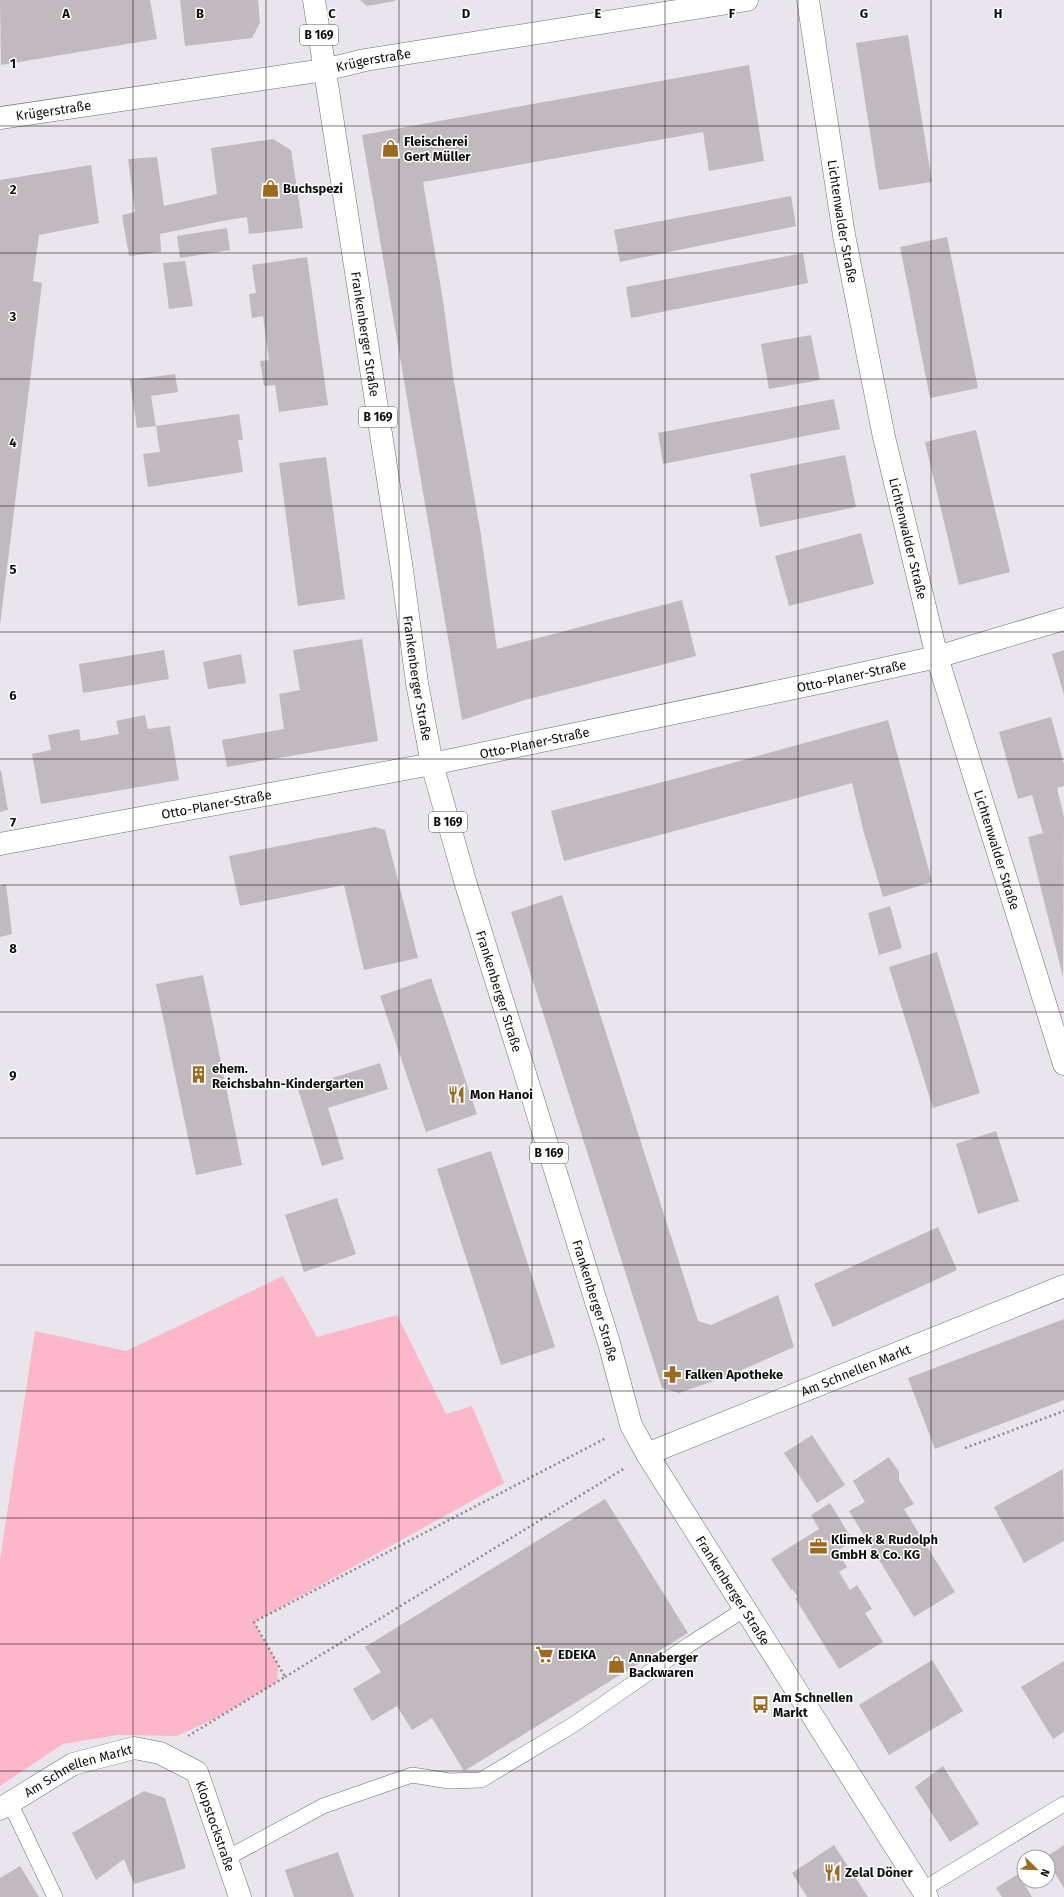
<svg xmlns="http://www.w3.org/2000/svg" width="1064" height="1897" viewBox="0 0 1064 1897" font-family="'Fira Sans',sans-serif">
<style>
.green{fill:#fcb7cb}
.building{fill:#c0b9be}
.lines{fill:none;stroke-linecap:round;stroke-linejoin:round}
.lane-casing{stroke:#6f6c72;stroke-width:16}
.street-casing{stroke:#6f6c72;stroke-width:23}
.primary-casing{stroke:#6f6c72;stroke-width:23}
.path{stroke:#8e8b90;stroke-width:2.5;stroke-dasharray:2 3;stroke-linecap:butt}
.lane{stroke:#fff;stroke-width:15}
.street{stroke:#fff;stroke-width:22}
.primary{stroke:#fff;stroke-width:22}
.grid{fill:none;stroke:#0e0d0f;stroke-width:1;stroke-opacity:0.55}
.labels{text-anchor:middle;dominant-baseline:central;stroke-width:3;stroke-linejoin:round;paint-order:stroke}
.shield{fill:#fff;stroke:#565657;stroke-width:1}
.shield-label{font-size:12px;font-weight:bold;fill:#0e0d0f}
.street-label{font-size:13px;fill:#0e0d0f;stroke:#fff}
.poi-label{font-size:13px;font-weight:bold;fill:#0e0d0f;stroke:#fff;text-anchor:start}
.grid-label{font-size:13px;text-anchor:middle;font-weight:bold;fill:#0e0d0f;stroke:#fff;stroke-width:3;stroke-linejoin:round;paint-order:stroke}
</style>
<rect width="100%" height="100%" fill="#e9e5ec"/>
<path class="green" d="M283,1276L317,1337L397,1315L446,1414L472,1406L504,1483L254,1622L278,1664L277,1682L218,1717L177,1736L118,1735L63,1744L0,1786V1560L35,1331L126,1351Z"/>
<path class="building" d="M0,0H150L157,39L1,65Z
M180,0H258L260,23L252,38L185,46Z
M360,0H395V1L367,6Z
M908,35L932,182L879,190L856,43Z
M749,65L764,161L709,171L703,132L423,182L443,300L454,382L481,535L497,649L682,600L696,656L525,700L462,720L362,135Z
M273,139L291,150L303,228L249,234L247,217L222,221L160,234L161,252L129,256L122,215L135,212L128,159L157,157L164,206L217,194L211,148Z
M91,165L99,223L39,235L33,281L42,283L0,625V180Z
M791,196L796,226L620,262L614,230Z
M227,228L230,250L180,258L177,236Z
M947,237L978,388L930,398L900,247Z
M803,253L808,283L631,318L626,287Z
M307,257L328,405L279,412L275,385L264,386L260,361L269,360L263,316L252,318L249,294L256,293L252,265Z
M185,261L193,306L169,309L163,263Z
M811,335L820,380L769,389L761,344Z
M175,374L178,392L151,396L156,426L137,428L130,380Z
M834,399L840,429L663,464L658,433Z
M239,414L243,440H238L243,472L148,487L143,454L160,452L156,426Z
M976,430L1010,572L959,585L925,442Z
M845,455L856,507L760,527L750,474Z
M326,457L345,599L298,606L279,463Z
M861,533L874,584L789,606L775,556Z
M362,639L378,741L227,767L222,740L284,729L279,694L300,690L293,650Z
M164,650L169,679L83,693L79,664Z
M1064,650V695L1052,654Z
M241,654L246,683L208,689L203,662Z
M145,715L148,729L170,726L179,780L41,804L32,754L51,750L48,735L79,729L81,741L119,734L116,721Z
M1051,717L1064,764V786L1057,788L1064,817L1063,977L1028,837L1043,833L1032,795L1018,799L999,732Z
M888,720L932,882L883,897L864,833L852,783L564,861L551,811L678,778Z
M1,770L8,810L0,812V771Z
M375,827L385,830L418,958L364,970L344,885L240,906L229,856Z
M6,884L12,934L0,937V886Z
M562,895L698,1321L711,1325L778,1295L794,1347L728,1376L679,1393L662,1388L511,912Z
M890,906L902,948L879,955L868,913Z
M937,952L980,1093L933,1108L889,967Z
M203,975L242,1165L196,1175L156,984Z
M431,978L477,1114L426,1132L380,996Z
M380,1063L388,1089L328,1108L344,1159L322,1166L298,1089Z
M996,1131L1019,1201L978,1214L956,1144Z
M491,1151L555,1347L501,1365L437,1169Z
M337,1198L356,1254L304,1272L285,1215Z
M938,1227L957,1270L833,1327L814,1284Z
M1064,1319V1400L935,1449L908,1378Z
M812,1435L845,1485L817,1503L784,1453Z
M889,1457L899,1472V1480L914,1504L904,1509L955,1592L914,1617L849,1511L865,1502L853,1481Z
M1063,1469L1064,1541L1024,1563L994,1507Z
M605,1499L688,1633L464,1771L432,1718L412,1730L397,1706L372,1721L353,1689L381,1672L365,1647Z
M830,1503L853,1541L837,1551L847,1567L839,1572L850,1590L857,1585L872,1609L865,1613L883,1642L839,1669L795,1598L798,1597L792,1589L791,1590L771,1559L819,1529L811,1515Z
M932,1660L963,1711L889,1755L859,1705Z
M1064,1661V1732L1053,1739L1021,1687Z
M943,1766L979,1824L950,1842L915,1787Z
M144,1791L165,1798L186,1868L134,1884L124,1859L96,1880L72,1833Z
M834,1845L868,1897H807L792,1873Z
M1064,1845V1888L1048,1862V1857H1046Z
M338,1852L354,1897H294L285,1870Z
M20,1866L39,1897H0V1878Z
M1018,1874L1032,1897H1002L996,1888Z"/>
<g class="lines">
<defs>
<path id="lane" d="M10,1803L55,1897
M227,1858L323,1806L412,1775L449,1781L481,1780L573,1725L690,1644L745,1609
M922,1890L1064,1804"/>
<g id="street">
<path id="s1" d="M808,0L844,235L884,437L937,657L1064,1064"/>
<path id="s2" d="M0,118L324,70L365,60L747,0"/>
<path id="s3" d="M0,844L432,764L823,682L937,657L1064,619"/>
<path id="s4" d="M647,1454L1064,1286"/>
<path id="s5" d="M0,1809L73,1764L134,1748L160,1753L197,1772L240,1897"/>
</g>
<g id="primary">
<path id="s6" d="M314,0L402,570L417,683L432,764L465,881L609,1343L631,1425L647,1454L927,1897"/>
</g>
</defs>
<use href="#lane" class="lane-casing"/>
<use href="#street" class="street-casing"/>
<use href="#primary" class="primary-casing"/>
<path class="path" d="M965,1448L1064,1411
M285,1677L625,1468
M188,1736L285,1677L254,1622L606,1438"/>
<use href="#lane" class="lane"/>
<use href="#street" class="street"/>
<use href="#primary" class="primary"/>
</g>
<path class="grid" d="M133,0V1897M266,0V1897M399,0V1897M532,0V1897M665,0V1897M798,0V1897M931,0V1897M0,126H1064M0,253H1064M0,379H1064M0,506H1064M0,632H1064M0,759H1064M0,885H1064M0,1012H1064M0,1138H1064M0,1265H1064M0,1391H1064M0,1518H1064M0,1644H1064M0,1771H1064"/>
<defs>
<symbol id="shop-bare" viewBox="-9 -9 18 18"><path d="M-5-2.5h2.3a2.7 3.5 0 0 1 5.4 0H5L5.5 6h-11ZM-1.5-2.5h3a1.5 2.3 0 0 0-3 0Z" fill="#9d6a20" stroke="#fff" stroke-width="2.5" paint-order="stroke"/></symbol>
<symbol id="building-bare" viewBox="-9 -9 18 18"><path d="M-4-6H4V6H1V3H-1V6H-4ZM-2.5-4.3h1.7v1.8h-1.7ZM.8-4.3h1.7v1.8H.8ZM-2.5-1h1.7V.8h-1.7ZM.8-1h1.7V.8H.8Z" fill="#9d6a20" stroke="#fff" stroke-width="2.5" paint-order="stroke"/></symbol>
<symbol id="restaurant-bare" viewBox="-9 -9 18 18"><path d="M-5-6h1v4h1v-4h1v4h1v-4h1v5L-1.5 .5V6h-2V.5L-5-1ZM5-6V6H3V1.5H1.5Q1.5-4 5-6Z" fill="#9d6a20" stroke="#fff" stroke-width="2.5" paint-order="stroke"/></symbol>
<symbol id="pharmacy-bare" viewBox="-9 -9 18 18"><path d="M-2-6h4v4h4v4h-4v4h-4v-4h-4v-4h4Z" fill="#9d6a20" stroke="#fff" stroke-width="2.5" paint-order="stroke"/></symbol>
<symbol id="office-bare" viewBox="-9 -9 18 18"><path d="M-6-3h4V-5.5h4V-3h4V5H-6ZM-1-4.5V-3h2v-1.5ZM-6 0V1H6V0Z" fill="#9d6a20" stroke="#fff" stroke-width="2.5" paint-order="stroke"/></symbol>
<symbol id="supermarket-bare" viewBox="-9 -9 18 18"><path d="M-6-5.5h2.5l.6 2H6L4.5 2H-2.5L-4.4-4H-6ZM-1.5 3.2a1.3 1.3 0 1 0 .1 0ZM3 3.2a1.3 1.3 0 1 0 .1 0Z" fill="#9d6a20" stroke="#fff" stroke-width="2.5" paint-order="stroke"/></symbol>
<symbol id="bus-bare" viewBox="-9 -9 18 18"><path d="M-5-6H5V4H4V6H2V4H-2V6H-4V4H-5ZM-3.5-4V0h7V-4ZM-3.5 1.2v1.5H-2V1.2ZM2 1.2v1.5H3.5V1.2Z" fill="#9d6a20" stroke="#fff" stroke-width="2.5" paint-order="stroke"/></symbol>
</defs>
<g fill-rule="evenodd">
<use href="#shop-bare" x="378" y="136" width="25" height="25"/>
<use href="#shop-bare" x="258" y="176" width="25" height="25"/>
<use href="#building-bare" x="186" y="1062" width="25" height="25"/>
<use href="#restaurant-bare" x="444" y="1082" width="25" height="25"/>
<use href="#pharmacy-bare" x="660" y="1362" width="25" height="25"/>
<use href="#office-bare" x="806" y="1534" width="25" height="25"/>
<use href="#supermarket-bare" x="532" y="1642" width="25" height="25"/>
<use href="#shop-bare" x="604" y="1652" width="25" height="25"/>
<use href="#bus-bare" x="748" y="1692" width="25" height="25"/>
<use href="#restaurant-bare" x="820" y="1860" width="25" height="25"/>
</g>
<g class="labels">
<g class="shield">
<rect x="300" y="25" width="38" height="20" rx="3"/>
<rect x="359" y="407" width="38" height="20" rx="3"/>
<rect x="429" y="812" width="38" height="20" rx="3"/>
<rect x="530" y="1143" width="38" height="20" rx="3"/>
</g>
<g class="shield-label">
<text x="319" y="35">B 169</text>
<text x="378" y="417">B 169</text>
<text x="448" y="822">B 169</text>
<text x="549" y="1153">B 169</text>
</g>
<g class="street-label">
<text stroke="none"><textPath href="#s2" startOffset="378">Krügerstraße</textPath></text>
<text stroke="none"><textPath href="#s2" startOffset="54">Krügerstraße</textPath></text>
<text stroke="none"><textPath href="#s1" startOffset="224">Lichtenwalder Straße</textPath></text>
<text stroke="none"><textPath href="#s6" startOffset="338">Frankenberger Straße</textPath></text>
<text stroke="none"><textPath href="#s1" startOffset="548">Lichtenwalder Straße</textPath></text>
<text stroke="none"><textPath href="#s3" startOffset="868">Otto-Planer-Straße</textPath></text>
<text stroke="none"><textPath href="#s6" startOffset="686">Frankenberger Straße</textPath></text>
<text stroke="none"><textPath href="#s3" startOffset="544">Otto-Planer-Straße</textPath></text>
<text stroke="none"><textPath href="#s3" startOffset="220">Otto-Planer-Straße</textPath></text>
<text stroke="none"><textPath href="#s1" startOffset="872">Lichtenwalder Straße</textPath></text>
<text stroke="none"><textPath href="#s6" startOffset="1010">Frankenberger Straße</textPath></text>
<text stroke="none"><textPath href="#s6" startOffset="1334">Frankenberger Straße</textPath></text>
<text stroke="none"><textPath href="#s4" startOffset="225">Am Schnellen Markt</textPath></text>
<text stroke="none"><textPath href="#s6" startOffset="1658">Frankenberger Straße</textPath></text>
<text stroke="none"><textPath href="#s5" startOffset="88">Am Schnellen Markt</textPath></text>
<text stroke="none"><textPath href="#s5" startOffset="274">Klopstockstraße</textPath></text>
</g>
<g class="poi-label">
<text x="404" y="141">Fleischerei<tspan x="404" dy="15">Gert Müller</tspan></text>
<text x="283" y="188">Buchspezi</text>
<text x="212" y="1068">ehem.<tspan x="212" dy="15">Reichsbahn-Kindergarten</tspan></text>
<text x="470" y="1094">Mon Hanoi</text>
<text x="685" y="1374">Falken Apotheke</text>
<text x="831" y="1539">Klimek &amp; Rudolph<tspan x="831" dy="15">GmbH &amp; Co. KG</tspan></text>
<text x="558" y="1654">EDEKA</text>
<text x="629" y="1657">Annaberger<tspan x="629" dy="15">Backwaren</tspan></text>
<text x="773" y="1697">Am Schnellen<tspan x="773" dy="15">Markt</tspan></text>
<text x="845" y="1872">Zelal Döner</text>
</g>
</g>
<g class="grid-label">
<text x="66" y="18">A</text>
<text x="200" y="18">B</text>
<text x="332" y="18">C</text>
<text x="466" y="18">D</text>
<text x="598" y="18">E</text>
<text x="732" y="18">F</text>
<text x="864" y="18">G</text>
<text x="998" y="18">H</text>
<text x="13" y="68">1</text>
<text x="13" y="194">2</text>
<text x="13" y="321">3</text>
<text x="13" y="447">4</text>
<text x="13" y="574">5</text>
<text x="13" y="700">6</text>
<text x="13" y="827">7</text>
<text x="13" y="953">8</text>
<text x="13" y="1080">9</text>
</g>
<g transform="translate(1036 1869) rotate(113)"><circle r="19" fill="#ffffff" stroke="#9f9e9f"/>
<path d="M0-3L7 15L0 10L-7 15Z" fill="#9d6a20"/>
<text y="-6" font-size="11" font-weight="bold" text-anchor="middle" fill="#0e0d0f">N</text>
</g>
</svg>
